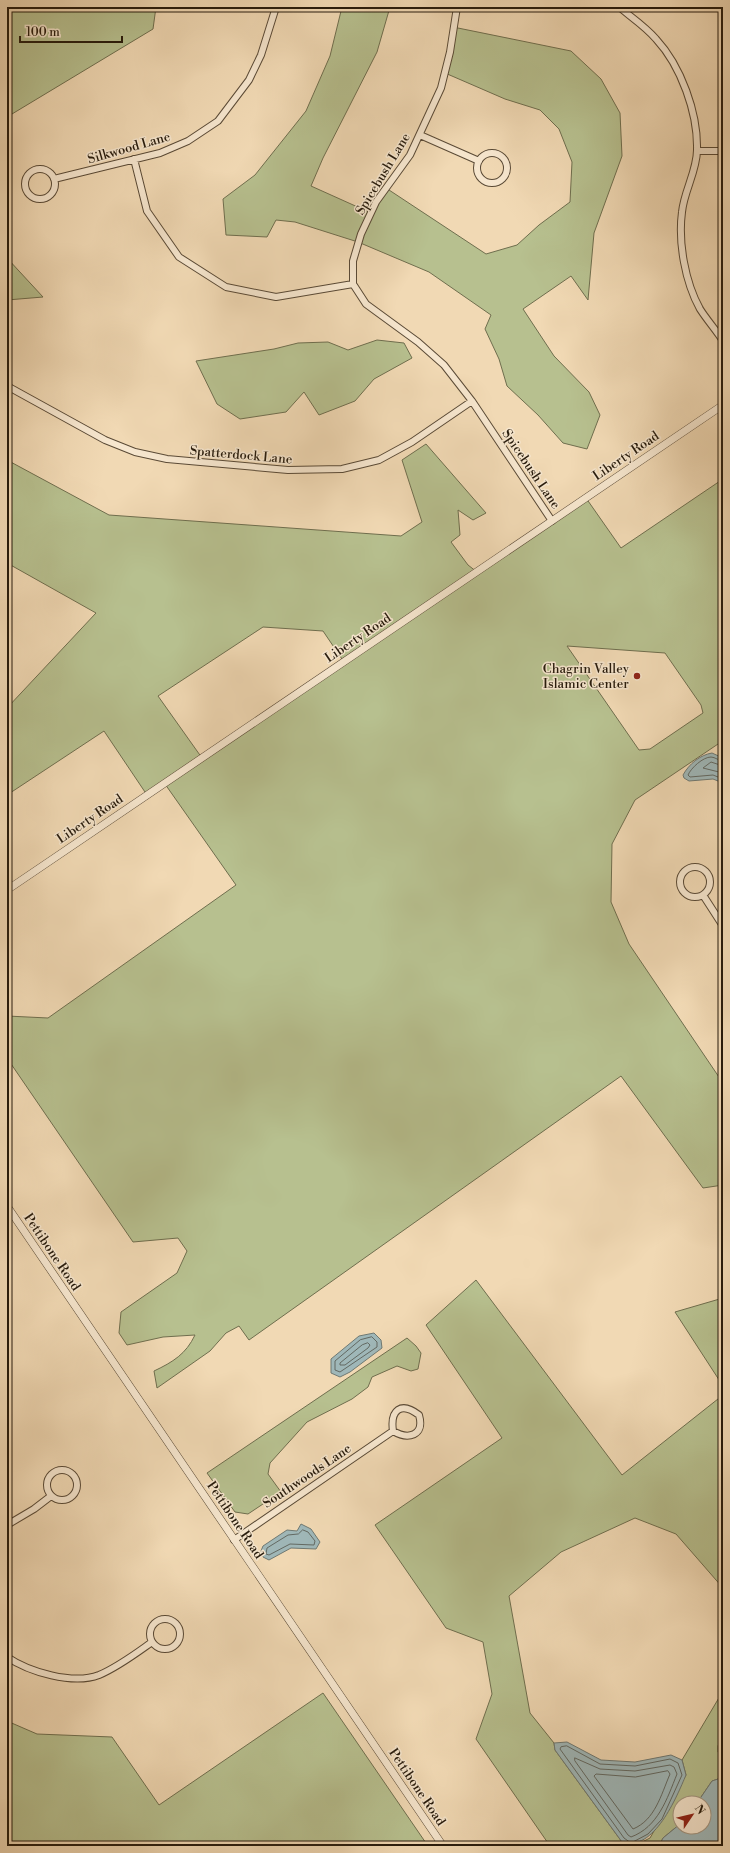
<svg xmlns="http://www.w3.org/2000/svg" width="730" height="1853" viewBox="0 0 730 1853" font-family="'Libre Bodoni',serif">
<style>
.green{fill:#b7c08f;stroke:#6f6e4e;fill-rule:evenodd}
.water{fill:#9fb7b8;stroke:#6f7973}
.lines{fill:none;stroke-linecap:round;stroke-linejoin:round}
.shore{stroke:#636962;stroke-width:1}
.minor-casing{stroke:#5a4a36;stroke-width:8}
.tertiary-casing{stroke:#5a4a36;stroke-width:8}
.minor{stroke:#f6e6ce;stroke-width:6}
.tertiary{stroke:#f6e6ce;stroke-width:7}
.poi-dot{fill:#8f2418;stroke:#f6e6ce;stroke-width:1.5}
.labels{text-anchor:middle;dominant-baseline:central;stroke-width:3;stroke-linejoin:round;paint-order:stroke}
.street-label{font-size:13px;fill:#271b0c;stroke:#f6e6ce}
.poi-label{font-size:13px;fill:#271b0c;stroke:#f6e6ce;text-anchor:end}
</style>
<rect width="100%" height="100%" fill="#f1d9b4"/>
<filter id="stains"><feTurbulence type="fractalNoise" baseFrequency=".005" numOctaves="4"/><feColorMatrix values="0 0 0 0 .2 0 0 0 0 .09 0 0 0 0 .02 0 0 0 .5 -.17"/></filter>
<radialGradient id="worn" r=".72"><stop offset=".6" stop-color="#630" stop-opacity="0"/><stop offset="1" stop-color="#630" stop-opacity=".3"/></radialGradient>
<path class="green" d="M7,7H156L153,29L7,117Z
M342,7H390L377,52L323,158L311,186L371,213L386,188L486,254L517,245L539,225L570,202L572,162L559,129L540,110L505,99L445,73L453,27L571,51L601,79L620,113L622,156L594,233L588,300L571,276L523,309L554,356L589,392L600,415L587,449L563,443L538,415L507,386L499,359L485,329L491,315L429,272L358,242L295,222L276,220L267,237L226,235L223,199L255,175L306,111L330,56Z
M7,258L43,297L7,300Z
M377,340L404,343L412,358L374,379L355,401L319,415L304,392L286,412L240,419L217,404L196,361L274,349L298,343L328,342L348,350Z
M426,444L486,513L473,520L458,510L460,535L451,542L468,565L477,572L586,498L621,548L723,479V744L721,742L635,800L612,844L611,902L629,944L723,1083V1185L703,1188L621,1076L249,1340L239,1326L226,1333L210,1351L157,1388L154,1371C173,1362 186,1354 195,1335L163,1337L127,1345L119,1333L121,1312L177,1273L187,1251L178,1238L133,1242L7,1058V1016L48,1018L236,885L165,784L147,795L104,731L7,795V708L96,613L7,563V460L109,515L401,536L422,522L402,460ZM263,627L323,631L344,662L202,758L158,696ZM567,646L665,653L701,705L703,713L650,749L639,750Z
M476,1280L622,1475L723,1395V1588L676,1534L635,1518L561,1552L509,1596L530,1713L554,1743L555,1750L622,1842L629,1846H550L476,1739L492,1694L483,1642L446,1628L375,1525L502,1438L426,1325Z
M723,1298V1386L675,1312Z
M407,1338L416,1346L421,1353L418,1369L411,1371L397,1366L372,1377L368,1387L352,1399L307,1422L270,1463L268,1474L281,1492L248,1514L235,1512L207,1473Z
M723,1691V1733L718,1746V1752L723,1758V1780L721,1778L712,1781L697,1803H680V1824L663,1838L659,1846H634L650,1838L686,1775L682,1760Z
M323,1693L428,1846H7V1721L37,1734L112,1737L159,1805Z"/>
<path class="water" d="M712,753L723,758V783L713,779L689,781L684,778L683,775C689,764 700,755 712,753Z
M374,1333L381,1340L382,1348L350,1372L340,1377L331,1373V1359L359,1336Z
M301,1524L311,1529L320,1542L316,1549L291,1548L269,1560L263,1557L261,1551L263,1546L287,1530L297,1531Z
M567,1742L601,1760L635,1762L671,1755L682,1760L686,1775C677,1796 654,1853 622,1842L555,1750L554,1743Z
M721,1778L723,1780V1846H659L663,1838L680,1824V1827H704V1803H697L712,1781Z"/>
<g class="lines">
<path class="shore" d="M723,761C719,761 715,757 711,757C703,757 691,768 688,775L690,777L713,775L723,779
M723,766L711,762L703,768L723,773
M372,1337L377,1342V1347L340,1372L335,1370V1361L360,1340Z
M368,1343L370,1345L368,1348L345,1365H340V1363L362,1345Z
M303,1530L308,1532L315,1541L314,1545L290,1544L269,1555L266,1554L267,1548L288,1535L298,1534Z
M567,1746L600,1764L635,1766L670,1759L678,1763L682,1775L662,1819L648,1834L631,1843L624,1838L560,1749L561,1747Z
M575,1758L600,1769L635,1771L670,1765L674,1767L677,1774C667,1799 658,1827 631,1837L628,1835L575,1761Z
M668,1771L670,1774C661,1795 655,1820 633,1829L594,1776L596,1774L635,1777Z"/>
<defs>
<path id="minor" d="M457,7L450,52L441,88L410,155L376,202L361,234L353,261V284L366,304L418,342L444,365L472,401L552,521
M619,7C631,17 646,27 656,39C681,66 698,113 697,150C697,171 684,191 682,212C678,242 685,282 700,309C707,320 716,330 723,341
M420,135L479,161
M697,151H723
M477 168a15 15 0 1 1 30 0a15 15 0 1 1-30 0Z
M134,159L147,211L179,257L226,287L276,297L353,284
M25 184a15 15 0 1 1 30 0a15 15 0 1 1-30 0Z
M54,179L160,153L188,141L218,121L249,80L261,55L276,7
M7,386L105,440L135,452L167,459L288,470L342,469L379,460L412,442L472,401
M680 882a15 15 0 1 1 30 0a15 15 0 1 1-30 0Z
M703,895L723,926
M47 1485a15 15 0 1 1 30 0a15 15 0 1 1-30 0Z
M7,1525L34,1509L51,1496
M234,1540L393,1431C408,1440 425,1436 419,1415C401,1401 390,1410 393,1431
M150 1634a15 15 0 1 1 30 0a15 15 0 1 1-30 0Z
M7,1657C29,1672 73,1685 99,1675C118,1667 135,1654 152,1642"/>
<path id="tertiary" d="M7,890L723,405
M7,1206L443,1846"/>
</defs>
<use href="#minor" class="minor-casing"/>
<use href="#tertiary" class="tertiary-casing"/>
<use href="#minor" class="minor"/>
<use href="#tertiary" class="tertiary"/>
</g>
<circle class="poi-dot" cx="637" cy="676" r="4"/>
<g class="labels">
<g class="street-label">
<text transform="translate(129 148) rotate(-16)">Silkwood Lane</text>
<text transform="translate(383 174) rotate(-59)">Spicebush Lane</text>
<text transform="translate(241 455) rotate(5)">Spatterdock Lane</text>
<text transform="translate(626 456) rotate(-34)">Liberty Road</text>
<text transform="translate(531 469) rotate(56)">Spicebush Lane</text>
<text transform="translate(358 638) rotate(-34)">Liberty Road</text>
<text transform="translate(90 819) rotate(-34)">Liberty Road</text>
<text transform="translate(52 1252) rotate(56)">Pettibone Road</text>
<text transform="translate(307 1476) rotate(-34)">Southwoods Lane</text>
<text transform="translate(235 1520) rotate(56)">Pettibone Road</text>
<text transform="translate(417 1787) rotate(56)">Pettibone Road</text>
</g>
<g class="poi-label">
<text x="629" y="669">Chagrin Valley<tspan x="629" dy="15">Islamic Center</tspan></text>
</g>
</g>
<rect width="730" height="1853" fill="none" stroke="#f1d9b4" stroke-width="24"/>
<rect x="8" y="8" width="714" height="1837" fill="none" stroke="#271b0c" stroke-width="2"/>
<rect x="12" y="12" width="706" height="1829" fill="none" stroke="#271b0c"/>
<g transform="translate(692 1815) rotate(55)"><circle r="19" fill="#f6e6ce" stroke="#a39580"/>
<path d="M0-3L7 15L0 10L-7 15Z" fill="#8f2418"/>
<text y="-6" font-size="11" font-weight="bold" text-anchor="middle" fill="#271b0c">N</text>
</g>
<path d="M20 36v6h102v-6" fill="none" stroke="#271b0c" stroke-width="2"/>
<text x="26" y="36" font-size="12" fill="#271b0c" stroke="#f6e6ce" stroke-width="3" paint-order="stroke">100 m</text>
<rect width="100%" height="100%" filter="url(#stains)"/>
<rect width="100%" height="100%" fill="url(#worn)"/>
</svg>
